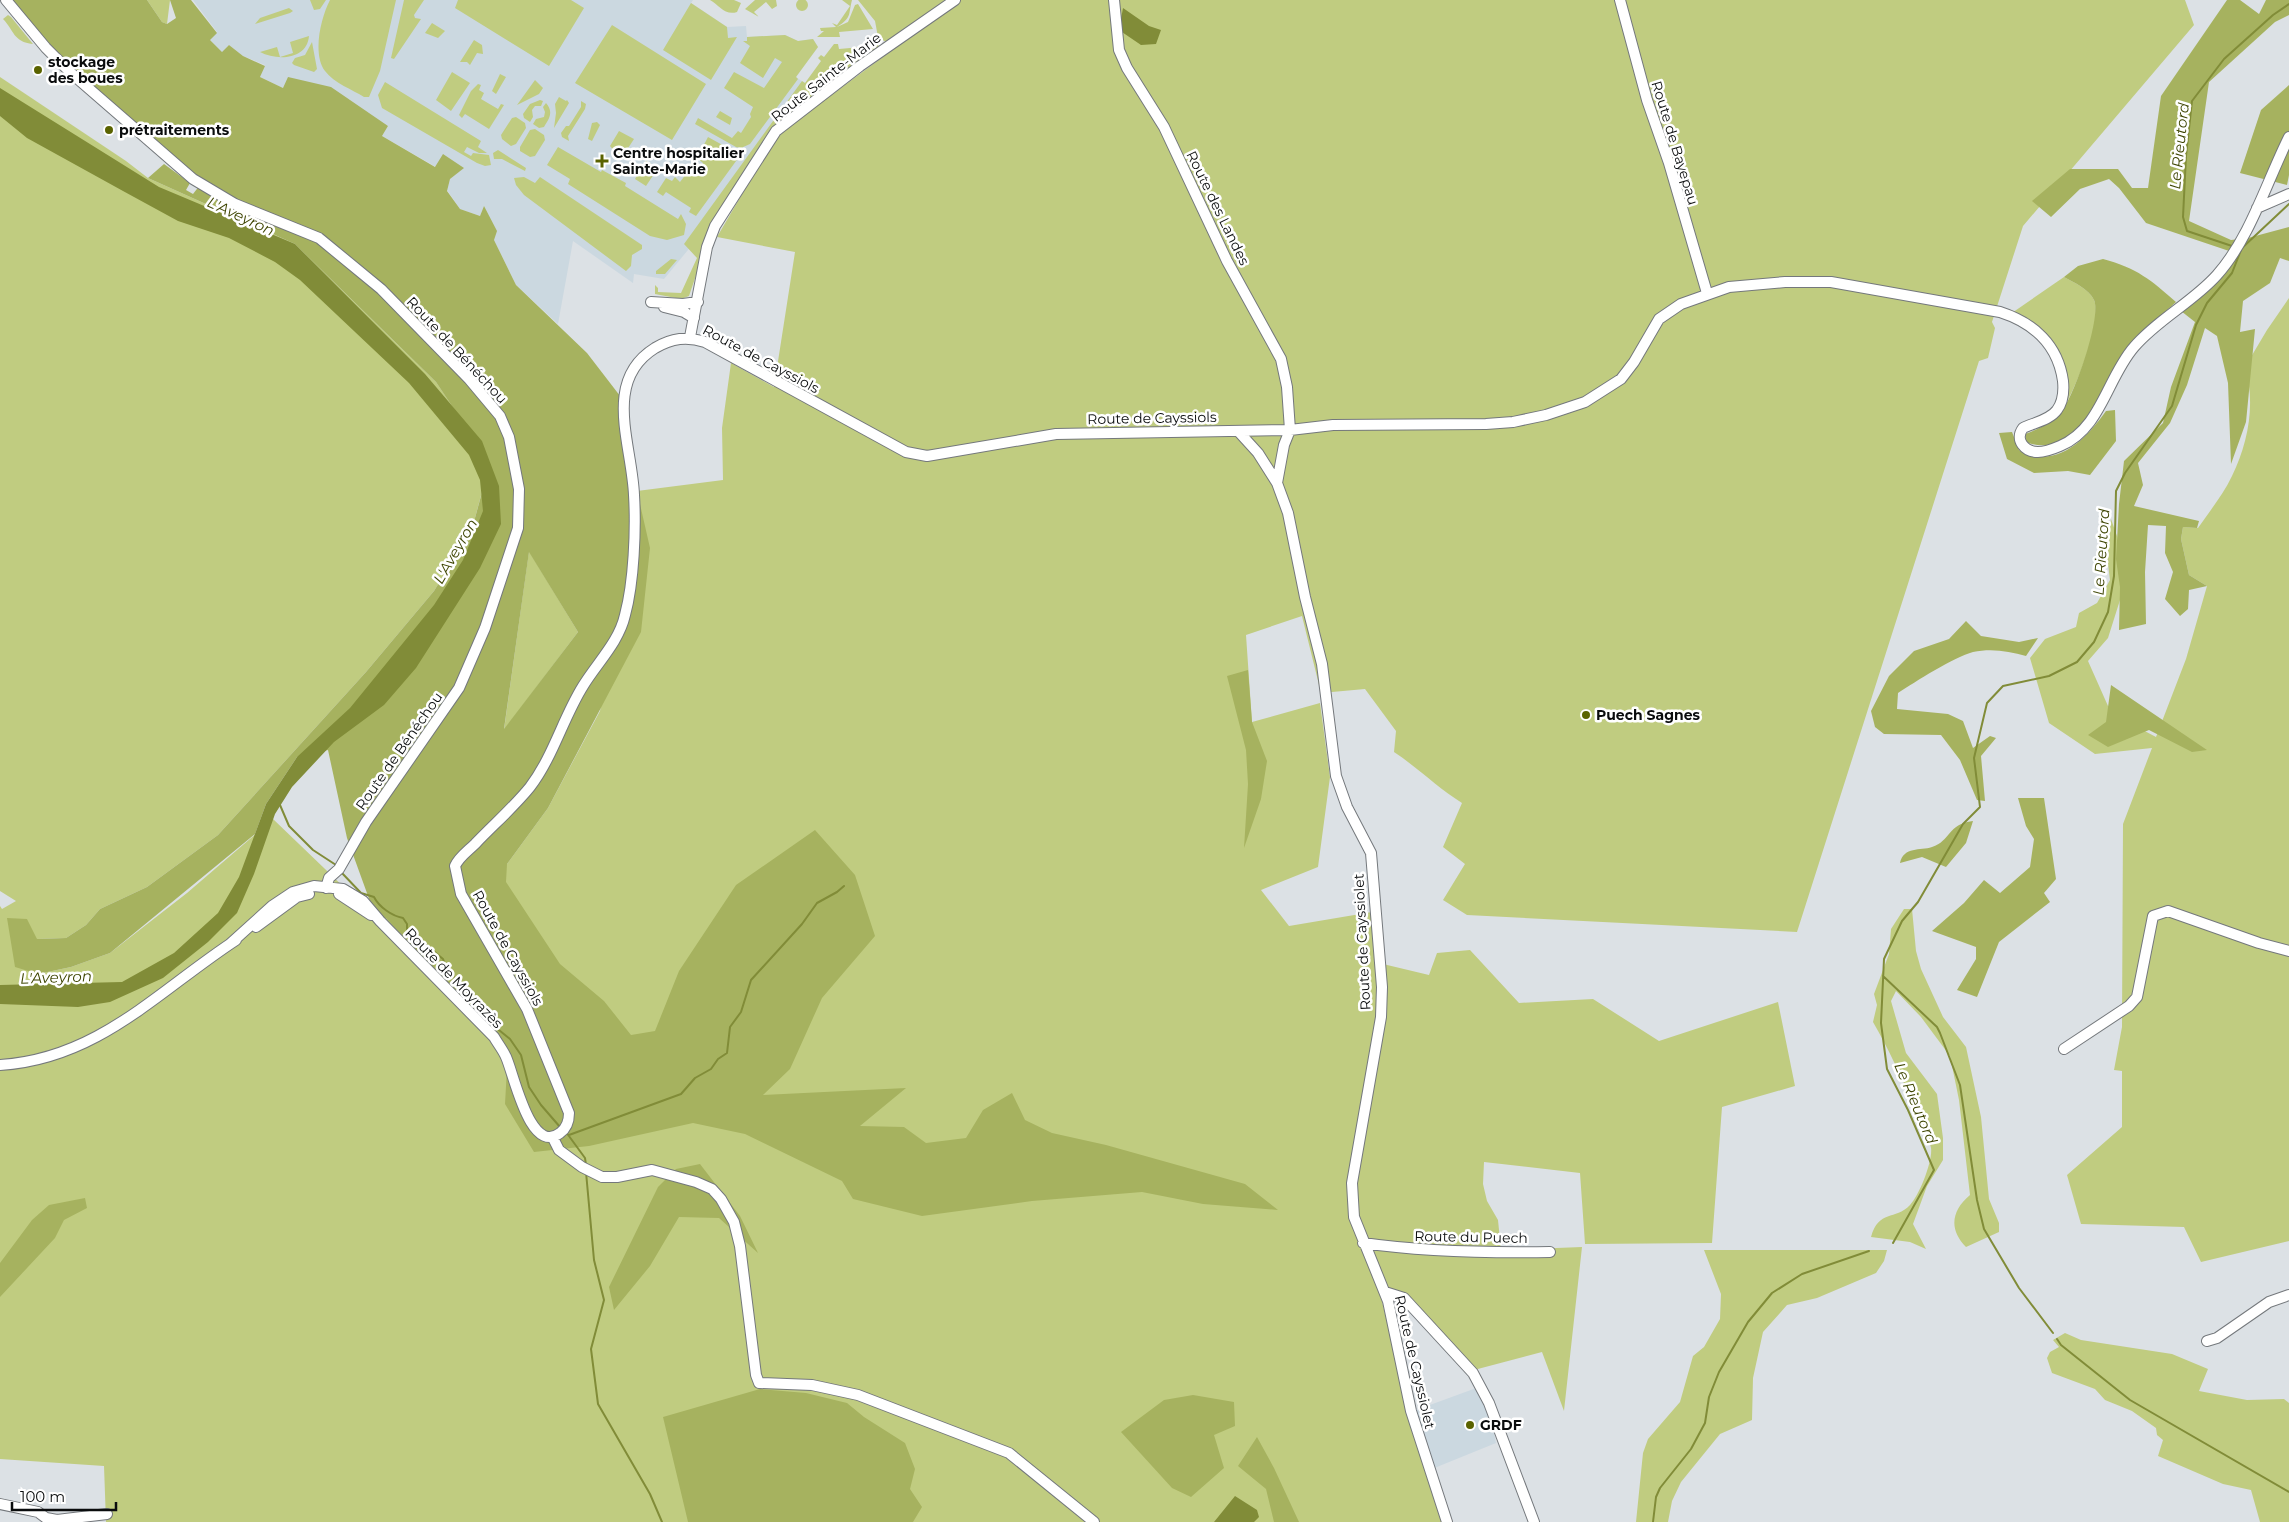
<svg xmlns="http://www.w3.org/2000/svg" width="2289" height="1522" viewBox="0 0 2289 1522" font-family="Montserrat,sans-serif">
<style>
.built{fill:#cbd8e0}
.green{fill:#c0cc80}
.forest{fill:#a6b25f;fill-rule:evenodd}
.water{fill:#818c38}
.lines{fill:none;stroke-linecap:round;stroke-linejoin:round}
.stream{stroke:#818c38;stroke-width:2}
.minor-casing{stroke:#74787c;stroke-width:12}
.minor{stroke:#fff;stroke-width:10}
.poi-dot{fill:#5a6300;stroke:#fff;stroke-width:2}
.labels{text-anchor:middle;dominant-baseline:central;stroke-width:5;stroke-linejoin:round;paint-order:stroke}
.poi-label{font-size:14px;font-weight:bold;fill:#0a0c0d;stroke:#fff;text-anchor:start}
.street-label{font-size:14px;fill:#0a0c0d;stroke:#fff}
.water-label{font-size:15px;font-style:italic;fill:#3e4502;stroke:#fff}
</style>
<rect width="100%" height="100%" fill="#dce1e5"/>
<path class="built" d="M193,0H693L691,3L727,27L746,26L747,37L785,35L798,41L813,39L818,47L796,77L818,92L782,120L768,134L716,216L664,279L634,274L633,283L573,241L558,324L516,285L494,240L484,206L480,216L460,209L447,190L450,179L463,168L436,167L382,136L388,126L283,88L260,77L265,65L243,56L229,45L222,53L210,40L217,32Z
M1479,1387L1491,1419L1496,1443L1427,1471L1408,1413Z"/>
<path class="green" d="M796 5a6 6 0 1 1 12 0a6 6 0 1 1-12 0Z
M147,0H170L167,24L162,22Z
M310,0H326L320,9L314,10Z
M330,0H396L380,71L369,97H364C353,90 334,83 325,71C312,54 321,17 330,0Z
M404,0H424L414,15L415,18L421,19L394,59L391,58Z
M458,0H571L584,8L549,66L455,8Z
M710,0H734L741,3L737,12C725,16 719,5 710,0Z
M755,0H776L777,6L772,9L766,2L754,12L759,17L745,9Z
M842,0H852C848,16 852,17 837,27L848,22L855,5L858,4L873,29L839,32L840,37H817L824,31H821L820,28L836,27L832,23L837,25L850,6Z
M858,0H2185L2194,25L2023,226L1992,322L1995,328L1988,358L1979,361L1797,932L1467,915L1443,900L1465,864L1443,847L1462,803C1438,788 1418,768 1394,752L1396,731L1365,689L1321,693L1302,616L1246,635L1252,722L1320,703L1330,777L1318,867L1261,890L1289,926L1378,911L1383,964L1429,975L1437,953L1470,950L1519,1003L1593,999L1659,1041L1778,1002L1795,1086L1722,1107L1712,1243L1585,1244L1580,1173L1484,1162L1483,1184L1487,1201L1498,1220L1501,1250L1582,1247L1564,1411L1542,1352L1474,1370L1410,1297H1381L1408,1412L1445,1522H106L104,1466L0,1459V906L2,909L16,901L0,891V77L126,161L148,178L295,244L436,382L490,462L472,529L434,591L366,672L218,835L147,887L100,909L86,925L66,938L37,939L38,974L71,967L110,953L187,893L273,819L376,918L507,864L548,808L600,711L637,491L723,480L722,428L731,363L774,387L795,252L717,237L776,136L895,48L911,26L886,42L878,37L875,21Z
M691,3L727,27L728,38L737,37L711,80L663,50Z
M289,8L293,11L290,13L255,24L260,18Z
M8,15L11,17L33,44C13,42 14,30 3,19Z
M432,23L445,31L438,38L425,33Z
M612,25L706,84L672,140L575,83Z
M785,35L798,41L813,39L818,47L796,77L798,79L750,144L741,148L736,147L695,124L698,118L732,138L738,131L741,133L751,117L750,114L753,107L724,88L734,72L764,88L782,62L775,58L763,78L740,63L750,46L743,41H747V37Z
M309,36C307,60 277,61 260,52L277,47L280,57L293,53L290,42Z
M474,40L482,45L483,54L477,53L470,65L467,62H460Z
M873,41L879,46L782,120L768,134L716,216L689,296L681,299L655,294V285L658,288V292L681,293L697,258L684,244L802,81L805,83L821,61L818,58L821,55L824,57L834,44H838L839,49L873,46Z
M312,42L317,69L314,72L294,65L292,63L295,58L305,55Z
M452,72L470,83L451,111L436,100Z
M500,74L506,77L496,94L492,91Z
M535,80L543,88L539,94L517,105Z
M385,82L481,141L478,147L487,153H479L467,147L464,152L471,156L473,153L489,155L491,165L485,166L477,163L382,108L378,95Z
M478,84L481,85L479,90L484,93L481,99L498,109L501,104L504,105L489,129L465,114L462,118L459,115L471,91Z
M559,97L566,101L567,100L569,103L554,128L556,113L555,104Z
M540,100L543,101L541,106H535L532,110L533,117L530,122L524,118L523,114L530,104Z
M581,101L586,104L585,109L568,136L569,141L562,137L561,133L566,126H569L581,107Z
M546,103C554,112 549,119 544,127L539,128L533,124L536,119L544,117L545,112L543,107Z
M720,111L732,118L730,125L716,117Z
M516,117L525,123L526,128L516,144L511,146L502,139L501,135L512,118Z
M597,122L600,125L592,141L588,139L592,123Z
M535,129L544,135L545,140L535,156L530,157L520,151V147L530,130Z
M619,131L634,139L621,159L610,146Z
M708,137L737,153L739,157L696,216L689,212L691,208L666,192L663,196L657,192L666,178L672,181L675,177L680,182L693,165L701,168L703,163L697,158Z
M558,147L601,172L602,170L626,183L625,186L678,219L681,214L686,224L684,235L667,240L650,236L568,184L570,179L547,165Z
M498,150L526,168L525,171L502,159H494L493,153Z
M646,161L658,168L646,186L635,179Z
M524,177L535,183L540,177L642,245V249L632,255L631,266L626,271L524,195L516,185L514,178Z
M671,259L677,260L665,274H656V271Z
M2064,277C2073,282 2089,289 2094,300C2103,320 2076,388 2064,407L2056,354L2009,315Z
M2289,298V1241L2201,1262L2184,1227L2081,1224L2067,1175L2122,1127V1071L2114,1070L2122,1027L2123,824L2152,748L2095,754L2049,723L2030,658L2045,639L2076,627L2079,613L2097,603L2110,580L2107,556L2111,519L2117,536L2121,567L2126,581L2108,638L2088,661L2108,706L2139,728L2156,737L2186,659L2207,586L2189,575L2181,539L2183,527L2198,528C2209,512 2223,495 2232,476C2248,443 2256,404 2245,367L2267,330Z
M529,551L578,632L504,730Z
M1904,909H1912L1916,951L1921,969L1943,1017L1966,1047L1981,1117L1989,1199L1999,1223V1232L1966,1247C1948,1229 1952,1210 1970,1195L1959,1100L1950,1056L1921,1017L1896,991L1891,1001L1906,1053L1937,1094L1943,1138V1160L1927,1186L1913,1224L1926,1249L1910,1242L1871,1237C1879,1209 1895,1221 1910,1205C1919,1196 1933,1161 1931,1148C1928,1132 1919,1116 1912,1101C1900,1074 1888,1048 1873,1022L1877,1005L1874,994L1889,954L1891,929Z
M1704,1250H1887L1884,1261L1876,1273L1817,1298L1787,1305L1763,1332L1753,1378L1752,1420L1720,1434L1681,1482L1672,1501L1668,1522H1636L1643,1453L1648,1439L1680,1402L1693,1356L1704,1347L1720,1319L1721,1294Z
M2065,1333L2081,1340L2172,1354L2208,1369L2199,1391L2247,1400L2284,1399L2289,1403V1522H2260L2251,1490L2223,1484L2158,1456L2163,1440L2157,1435L2156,1428L2132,1411L2105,1400L2095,1389L2052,1373L2047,1358L2050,1352L2059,1347L2053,1340Z"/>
<path class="forest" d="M12,0H147L162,22L167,24L176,18L170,0H191L217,33L210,40L222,52L229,45L243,56L265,66L260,77L283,88L288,77L331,87L388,126L382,136L435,167L443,154L464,168L450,179L447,191L460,209L480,216L484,206L497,231L494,240L516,285L587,353L627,405L637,491L650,548L641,632L548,808L507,864L506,882L560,964L604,1001L631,1035L655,1031L679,971L736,885L815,830L855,875L875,936L822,998L790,1069L763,1095L906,1088L860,1126L904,1127L926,1143L966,1138L983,1110L1012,1093L1025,1120L1052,1133L1106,1145L1245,1184L1278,1210L1203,1204L1142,1192L1032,1201L922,1216L853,1199L842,1181L745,1134L693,1123L589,1146L534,1152L505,1104L508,1050L386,918H376L347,838L328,750L297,757L266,804L255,834L110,953L71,967L38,974L15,967L7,918L27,919L37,939L66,938L86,925L100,909L147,887L218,835L366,672L434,591L472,529L490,463L436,382L295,244L148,178L164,164L190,183L186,190L193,194L200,185L109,99L72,70ZM529,552L578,632L504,729Z
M2227,0H2240L2259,14L2266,0H2289V15L2275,22L2209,82L2189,221L2231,240L2248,238L2289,227V261L2280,258L2270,283L2243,301L2240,332L2255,329L2246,422L2231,464L2228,383L2217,336L2205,328L2187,385L2170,423L2138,463L2143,485L2134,506L2199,521L2197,528L2183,527L2181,539L2189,575L2207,586L2189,590L2188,609L2180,616L2165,599L2173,572L2165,553L2166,526L2148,525L2145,572L2146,624L2119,630L2120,587L2116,559L2119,504L2124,461L2163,423L2171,387L2195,322L2181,311L2219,281L2238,254L2146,223L2119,188L2109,179L2080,189L2051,217L2032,201L2070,169H2118L2132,188H2148L2161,96Z
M2289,85V175L2287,185L2240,173L2261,110Z
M2103,259C2137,268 2151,280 2176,302C2164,313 2150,324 2140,336C2112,370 2081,464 2026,442L2025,434C2036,430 2051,423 2059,415C2073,401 2102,317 2094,300C2089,289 2073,282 2064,277L2078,266Z
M2115,410L2116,441L2090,475L2068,471L2034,473L2007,459L1999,433L2012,432L2019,450C2057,470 2085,440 2106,411Z
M1966,621L1981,636L2019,642L2038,638L2026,656C2009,651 1991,648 1973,652C1954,657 1915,682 1898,693L1897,709L1948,714L1963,721L1973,748L1990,736L1996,738L1981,756L1985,801L1977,800L1960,760L1941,735L1884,734L1875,727L1871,711L1889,676L1914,651L1949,639Z
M1248,670L1252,722L1267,761L1261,799L1244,848L1248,784L1246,750L1227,676Z
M2111,685L2207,750L2192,752L2149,730L2108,747L2088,735L2106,722Z
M2018,798H2044L2056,879L2044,893L2050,902L1999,942L1977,997L1957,990L1976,959V947L1932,931L1964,903L1984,880L2000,893L2030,867L2034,839L2026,826Z
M1973,821L1966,843L1946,867L1922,857L1900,863C1904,846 1920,851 1932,847C1951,841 1947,824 1973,821Z
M700,1164L740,1216L758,1253L719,1218L679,1217L650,1266L614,1310L609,1287L658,1187L676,1169Z
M85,1198L87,1208L64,1220L55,1238L0,1297V1263L32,1220L49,1205Z
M760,1389L806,1393L847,1403L864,1417L905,1443L915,1469L910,1489L922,1507L913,1522H688L663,1417Z
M1193,1395L1234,1402L1235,1426L1214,1435L1224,1468L1191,1497L1172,1488L1121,1432L1164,1400Z
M1257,1437L1274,1468L1299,1522H1274L1266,1489L1238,1466Z"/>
<path class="water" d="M1123,8L1149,26L1161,30L1156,44L1141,45L1119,30Z
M0,88L159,187L295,244L425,374L482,441L499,486L501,524L480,568L416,668L384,705L334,742L292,787L275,814L254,874L237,913L208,942L163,978L110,1002L78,1007L0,1004V985L122,982L174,953L218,913L239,877L266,804L297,757L350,708L434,605L463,560L483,511L480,480L469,455L409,383L300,280L275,262L229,238L178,221L123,191L27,138L0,116Z
M1235,1496L1257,1510L1259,1517L1254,1522H1214Z"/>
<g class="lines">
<path class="stream" d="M2232,246L2187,231L2183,217L2186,156L2192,101L2224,59L2273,15L2289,4
M2242,248L2289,204
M280,805L289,826L313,850L336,865
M341,872L361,893L374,897C379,907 392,916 403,918L407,924V932L418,938L443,959L447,969L471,998L490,1013L494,1026L510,1039L521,1055L529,1087L541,1105L560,1127
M1883,976L1937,1027L1940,1033L1960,1085L1977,1200L1984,1229L2019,1288L2053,1333
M566,1132L585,1158L586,1165
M569,1135L681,1094L695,1078L711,1069L718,1059L727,1053L730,1027L741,1012L751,980L802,924L817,903L837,892L844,886
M586,1172L594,1260L604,1300L591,1349L598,1404L650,1494L662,1522
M1893,1243L1934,1170L1908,1110L1887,1069L1881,1023L1884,959L1902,921L1918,902L1963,824L1980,807L1974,758L1987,703L2003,686L2049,676L2077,662L2094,642L2108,612L2114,576L2116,491L2125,473L2172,406L2196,325L2207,303L2232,273L2241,250
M2057,1339L2061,1345L2130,1400L2289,1492
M1653,1522L1656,1497L1660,1488L1691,1449L1705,1423L1709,1397L1719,1372L1748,1322L1772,1293L1802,1274L1869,1251"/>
<defs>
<path id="minor" d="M6,0L46,48L71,73L193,179L235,204L319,238L381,289L469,379L500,416L509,437L519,489L518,528L485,628L459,688L366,822L339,869L329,878L326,888
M1114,0L1119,50L1127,68L1164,127L1227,261L1281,359L1287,387L1290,430L1284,445L1277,483
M1620,0L1647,100L1669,163L1707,293
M2257,208L2289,194
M651,302L683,304L698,302
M664,307L684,312L694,318
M690,337L707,247L715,226L776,131L860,66L955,0
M1238,431L1258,453L1277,483L1288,513L1305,597L1322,664L1336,776L1347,807L1371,853L1382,987L1381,1017L1352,1183L1354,1217L1388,1301L1411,1411L1447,1522
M339,894L371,915
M256,927L297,897L309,894
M230,944L272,906L293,892L314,886L343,889L363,901L380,921L494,1037C498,1044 503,1050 506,1057C514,1074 530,1156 560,1133C567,1128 569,1121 569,1113L527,1009L461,894L455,866C459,857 468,851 475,844C493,825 514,807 530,787C553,757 563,718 583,686C597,663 619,642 625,615C634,582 636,529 634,495C632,444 602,381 655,348C672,338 687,336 705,342L906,452L927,456L1056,434L1290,430L1333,425L1486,424L1513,422L1546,415L1585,402L1621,379L1634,362L1659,319L1681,304L1729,287L1785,282H1831L2000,312C2034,323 2058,345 2063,381C2064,391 2063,402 2057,410C2050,420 2033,423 2023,428C2014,440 2025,452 2038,452C2046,452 2053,449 2060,446C2101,429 2107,378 2134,347C2158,319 2193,302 2217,275C2250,238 2267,181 2289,137
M2064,1049L2129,1006L2137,997L2153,916L2168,911L2259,943L2289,951
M0,1065C98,1059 158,991 236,940
M553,1138L559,1150L582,1167L602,1177H617L652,1170L696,1182L712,1189L721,1199L734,1222L740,1246L756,1375L759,1383L812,1385L858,1395L1009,1453L1094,1522
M1363,1243C1425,1252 1486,1253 1550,1252
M1385,1292L1404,1298L1473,1373L1489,1403L1534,1522
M2207,1341L2217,1338L2269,1302L2289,1295
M0,1504L38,1512L46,1518L57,1520L107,1514"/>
</defs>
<use href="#minor" class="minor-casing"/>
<use href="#minor" class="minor"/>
</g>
<g class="poi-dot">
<circle cx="38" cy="70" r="5"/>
<circle cx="109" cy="130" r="5"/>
<path d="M599.5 153.5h5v5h5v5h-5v5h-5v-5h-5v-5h5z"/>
<circle cx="1586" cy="715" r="5"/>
<circle cx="1470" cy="1425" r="5"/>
</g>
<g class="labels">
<g class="poi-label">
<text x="48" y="62">stockage<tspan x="48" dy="16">des boues</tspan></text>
<text x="119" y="130">prétraitements</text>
<text x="613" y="153">Centre hospitalier<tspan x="613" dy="16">Sainte-Marie</tspan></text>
<text x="1596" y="715">Puech Sagnes</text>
<text x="1480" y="1425">GRDF</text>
</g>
<g class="street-label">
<text transform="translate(826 77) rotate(-38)">Route Sainte-Marie</text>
<text transform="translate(1675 143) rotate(73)">Route de Bayepau</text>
<text transform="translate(1218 208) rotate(64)">Route des Landes</text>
<text transform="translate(457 350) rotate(47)">Route de Bénéchou</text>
<text transform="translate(761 359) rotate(28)">Route de Cayssiols</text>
<text transform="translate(1152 418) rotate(-1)">Route de Cayssiols</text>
<text transform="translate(399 751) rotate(-55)">Route de Bénéchou</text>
<text transform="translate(1362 942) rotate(-93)">Route de Cayssiolet</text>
<text transform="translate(508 948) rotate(61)">Route de Cayssiols</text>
<text transform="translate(454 978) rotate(46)">Route de Moyrazès</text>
<text transform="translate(1471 1237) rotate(1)">Route du Puech</text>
<text transform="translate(1415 1362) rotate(77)">Route de Cayssiolet</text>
</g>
<g class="water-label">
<text transform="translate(2179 146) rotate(-84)">Le Rieutord</text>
<text transform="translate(241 216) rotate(25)">L'Aveyron</text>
<text transform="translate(455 551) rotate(-60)">L'Aveyron</text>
<text transform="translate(2101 552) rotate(-86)">Le Rieutord</text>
<text transform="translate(56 977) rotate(-2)">L'Aveyron</text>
<text transform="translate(1916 1103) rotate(67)">Le Rieutord</text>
</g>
</g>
<path d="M12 1502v8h104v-8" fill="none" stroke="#0a0c0d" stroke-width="2.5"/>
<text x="20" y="1502" font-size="15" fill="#0a0c0d" stroke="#ffffff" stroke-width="4" paint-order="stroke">100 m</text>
</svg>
